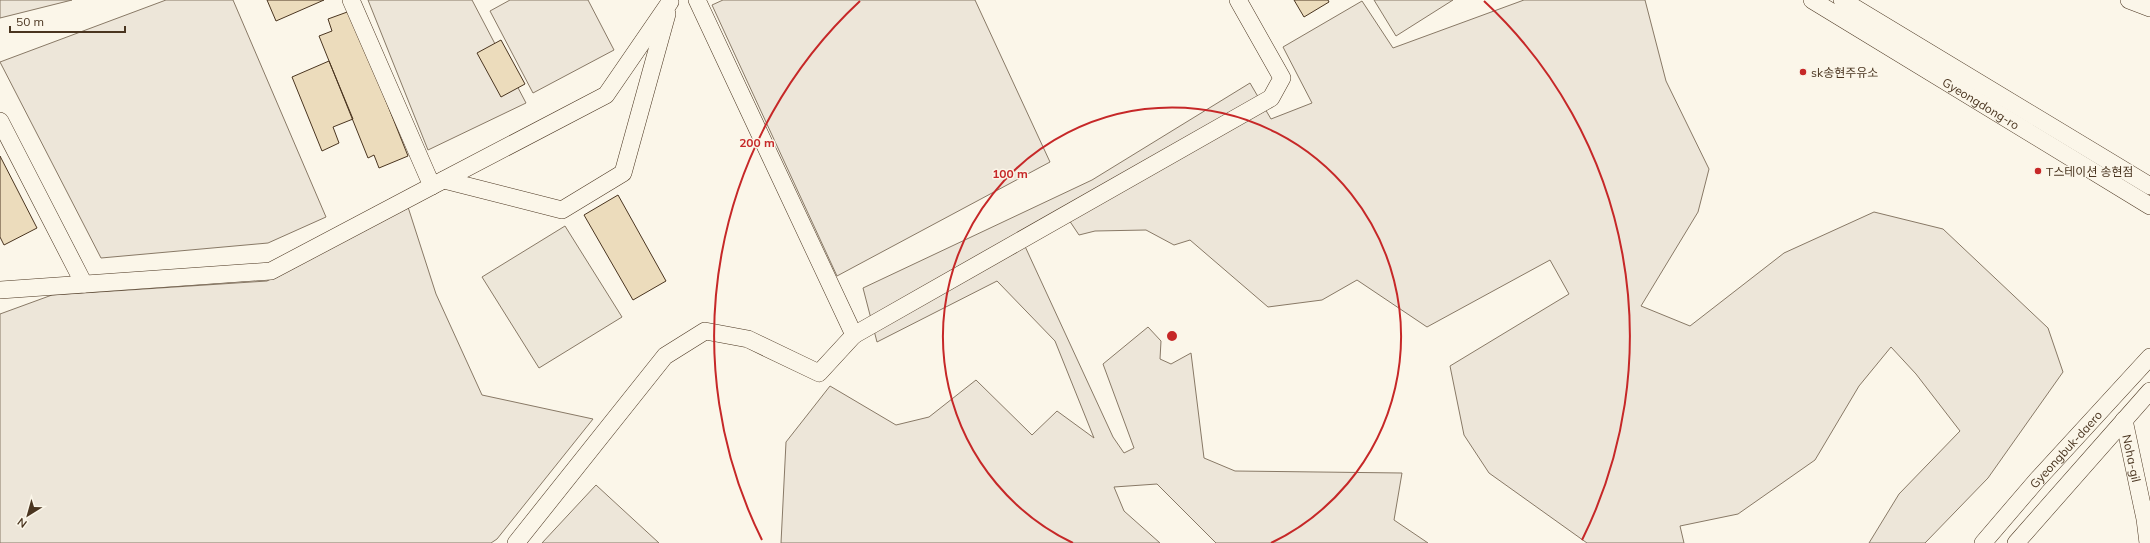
<svg xmlns="http://www.w3.org/2000/svg" width="2150" height="543" viewBox="0 0 2150 543" font-family="Mulish,'Noto Sans KR',sans-serif">
<style>
.green{fill:#ede6d9;stroke:#887966}
.parking{fill:#ede7d9;stroke:#887966}
.building{fill:#ecdcbc;stroke:#4a3520}
.lines{fill:none;stroke-linecap:round;stroke-linejoin:round}
.minor-casing{stroke:#4a3520;stroke-width:18}
.minor{stroke:#fbf6e9;stroke-width:17}
.ring{fill:none;stroke:#c62828;stroke-width:2}
.poi-dot{fill:#c62828;stroke:#fbf6e9;stroke-width:1.5}
.labels{text-anchor:middle;dominant-baseline:central;stroke-width:3;stroke-linejoin:round;paint-order:stroke}
.poi-label{font-size:12px;fill:#4a3520;stroke:#fbf6e9;text-anchor:start}
.street-label{font-size:12px;fill:#4a3520;stroke:#fbf6e9}
.centre{fill:#c62828;stroke:#fbf6e9;stroke-width:2}
.ring-label{font-size:12px;text-anchor:middle;font-weight:bold;fill:#c62828;stroke:#fbf6e9;stroke-width:3;stroke-linejoin:round;paint-order:stroke}
</style>
<rect width="100%" height="100%" fill="#fbf6e9"/>
<path class="green" d="M0,0H72L0,18Z
M166,0H233L326,217L268,243L101,258L0,62Z
M368,0H472L526,103L428,150Z
M510,0H588L614,50L533,93L490,11Z
M723,0H975L1050,162L837,276L712,5Z
M1524,0H1645L1666,81L1709,169L1698,212L1641,306L1690,326L1784,253L1874,212L1943,229L2048,328L2063,372L1988,478L1925,543H1869L1899,494L1960,431L1916,374L1891,347L1859,386L1815,460L1738,514L1680,526L1684,543H1587L1489,473L1464,435L1450,366L1569,294L1550,260L1427,327L1357,280L1322,300L1268,307L1190,240L1174,245L1146,230L1095,231L1079,235L1067,217L1023,242L1113,437L1124,453L1134,448L1103,364L1148,327L1161,341L1160,359L1171,364L1191,353L1204,458L1235,471L1402,473L1394,520L1428,543H1216L1157,484L1114,487L1124,511L1160,543H781L786,442L830,386L896,425L929,417L976,380L1032,435L1057,411L1094,438L1055,341L997,281L877,342L863,288L1092,180L1250,83L1271,119L1312,103L1283,47L1362,1L1393,48Z
M408,207L436,294L482,395L593,419L497,539L491,543H0V314L52,295L267,281Z
M596,485L659,543H542Z"/>
<path class="parking" d="M1374,0H1453L1396,36Z
M565,226L622,317L539,368L482,277Z"/>
<path class="building" d="M267,0H324L276,21Z
M1294,0H1328L1329,2L1304,17Z
M350,11L408,156L379,168L374,155L368,158L319,36L332,31L328,19Z
M501,40L525,84L501,97L477,53Z
M329,61L353,119L333,127L339,143L322,151L292,77Z
M0,156L37,228L4,245L0,237Z
M618,195L666,281L633,300L584,215Z"/>
<g class="lines">
<defs>
<g id="minor">
<path d="M351,0L432,186L606,95L670,2L669,0"/>
<path d="M697,0L854,335L1271,98L1282,78L1238,0"/>
<path id="s1" d="M1812,0L2150,206"/>
<path d="M1842,0L2150,186"/>
<path d="M2129,0L2150,8"/>
<path d="M0,121L84,284"/>
<path d="M444,180L562,210L623,173L667,14"/>
<path d="M0,290L271,271L432,186"/>
<path id="s2" d="M2124,420L2145,519L2148,543"/>
<path d="M516,543L665,356L705,331L748,339L819,373L854,335"/>
<path id="s3" d="M1983,543L2037,480L2150,357"/>
<path d="M2016,543L2150,391"/>
</g>
</defs>
<use href="#minor" class="minor-casing"/>
<use href="#minor" class="minor"/>
</g>
<g class="ring">
<path d="M1073 543A229 229 0 1 1 1271 543"/>
<path d="M762 540A458 458 0 0 1 860 1M1484 1A458 458 0 0 1 1582 540"/>
</g>
<g class="poi-dot">
<circle cx="1803" cy="72" r="4"/>
<circle cx="2038" cy="171" r="4"/>
</g>
<g class="labels">
<g class="poi-label">
<text x="1811" y="72">sk송현주유소</text>
<text x="2046" y="171">T스테이션 송현점</text>
</g>
<g class="street-label">
<text stroke="none"><textPath href="#s1" startOffset="198">Gyeongdong-ro</textPath></text>
<text stroke="none"><textPath href="#s3" startOffset="125">Gyeongbuk-daero</textPath></text>
<text stroke="none"><textPath href="#s2" startOffset="39">Noha-gil</textPath></text>
</g>
</g>
<circle cx="1172" cy="336" r="6" class="centre"/>
<g class="ring-label">
<text x="757" y="147">200 m</text>
<text x="1010" y="178">100 m</text>
</g>
<g transform="translate(28 515) rotate(217)" stroke="#fbf6e9" stroke-width="3" paint-order="stroke">
<path d="M0-3L7 15L0 10L-7 15Z" fill="#4a3520"/>
<text y="-6" font-size="11" font-weight="bold" text-anchor="middle" fill="#4a3520">N</text>
</g>
<path d="M10 26v6h115v-6" fill="none" stroke="#4a3520" stroke-width="2"/>
<text x="16" y="26" font-size="12" fill="#4a3520" stroke="#fbf6e9" stroke-width="3" paint-order="stroke">50 m</text>
</svg>
